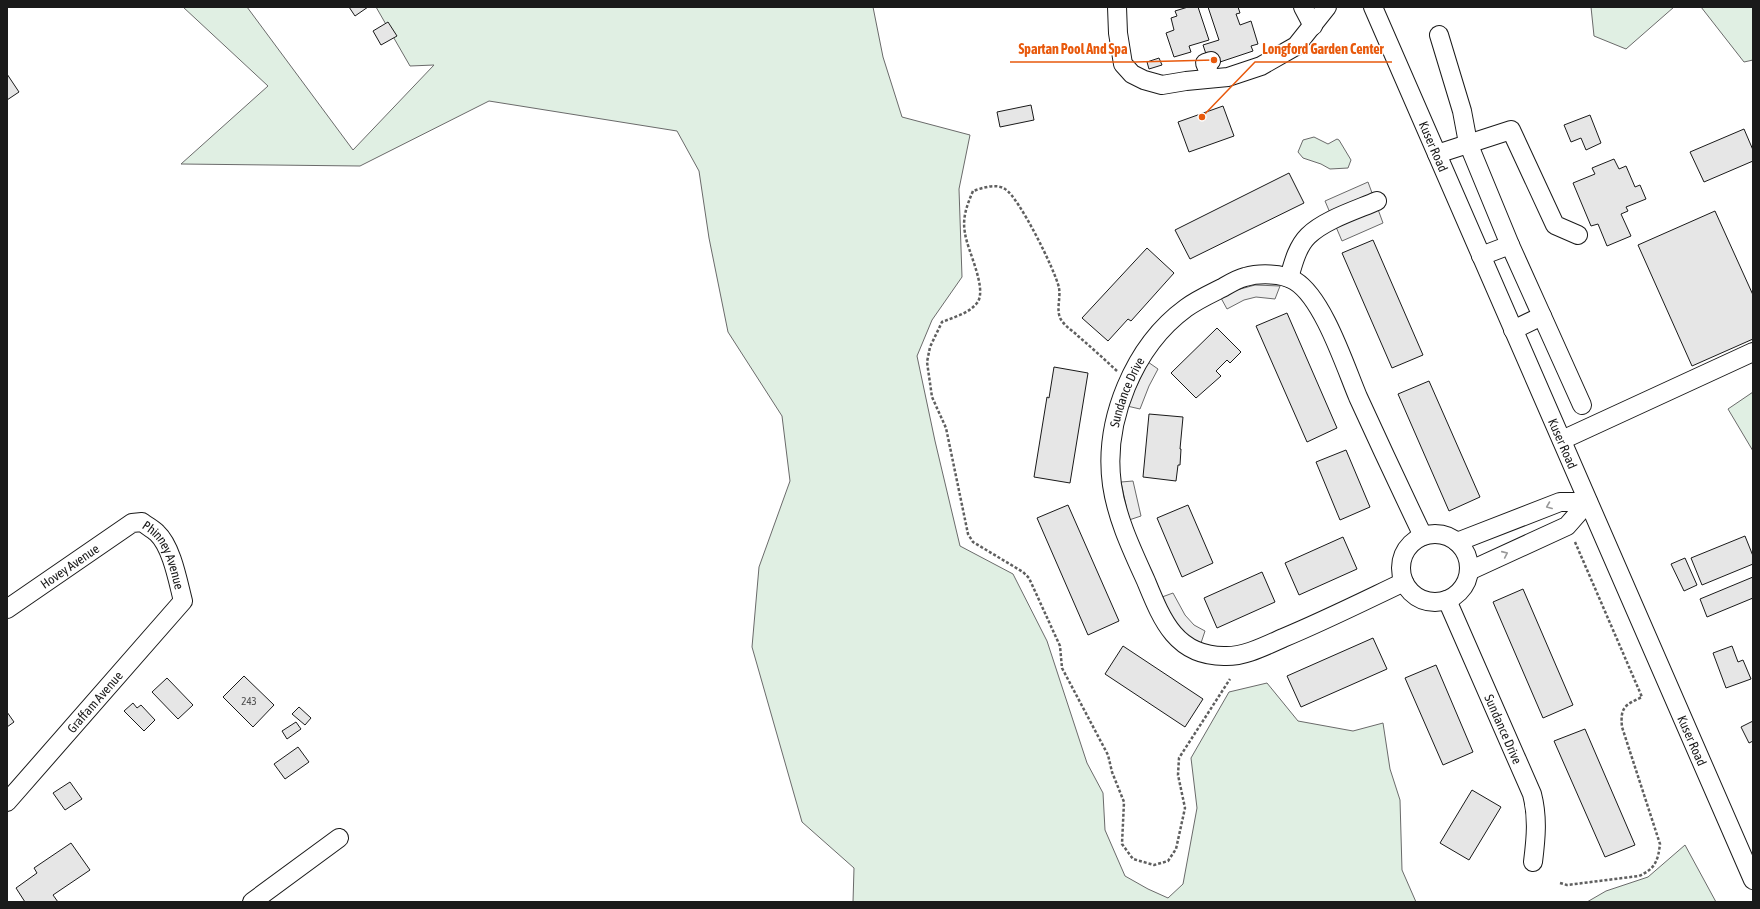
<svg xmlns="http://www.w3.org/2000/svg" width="1760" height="909" viewBox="0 0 1760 909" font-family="'Asap Condensed',sans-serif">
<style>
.green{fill:#e0efe3;stroke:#6a6a6a}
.parking{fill:#ededed;stroke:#6a6a6a}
.building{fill:#e6e6e6;stroke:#1a1a1a}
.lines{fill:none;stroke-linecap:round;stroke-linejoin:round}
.minor-casing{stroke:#1a1a1a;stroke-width:20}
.path{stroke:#5f5f5f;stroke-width:2.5;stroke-dasharray:3 2;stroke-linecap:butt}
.minor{stroke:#fff;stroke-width:18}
.oneway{stroke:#989898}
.labels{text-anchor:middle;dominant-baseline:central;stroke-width:3;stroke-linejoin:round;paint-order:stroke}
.number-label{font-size:11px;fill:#4d4d4d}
.street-label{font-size:13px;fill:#1a1a1a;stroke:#fff}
.leader{fill:none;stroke:#e8590c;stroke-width:1.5}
.callout-dot{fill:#e8590c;stroke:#fff;stroke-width:1.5}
.callout-label{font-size:14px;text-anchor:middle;font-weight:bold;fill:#e8590c;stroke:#fff;stroke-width:3;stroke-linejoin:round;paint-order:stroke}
</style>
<rect width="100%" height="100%" fill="#fff"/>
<path class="green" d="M183,7H247L353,150L434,65L410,66L376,7H873L883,57L902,117L970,135L959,189L962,277L932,320L917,356L935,441L960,546L1013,574L1047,641L1087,763L1103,793L1105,830L1125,876L1148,889L1168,898L1183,884L1197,808L1191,758L1229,692L1267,683L1298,721L1353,731L1383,723L1390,769L1400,800L1402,870L1416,902H853L854,868L802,822L752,647L759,567L790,481L782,416L728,332L709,238L699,171L677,131L489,101L360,166L181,164L268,86Z
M1591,7H1674L1626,49L1594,36Z
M1701,7H1753V60L1744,62Z
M1314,137L1328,144L1337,139L1339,140L1351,160L1348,168L1330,169L1321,164L1303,158L1298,152L1303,140Z
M1753,392V451L1728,409Z
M1685,845L1716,902H1587L1606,891L1648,877Z"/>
<path class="parking" d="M1368,182L1383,223L1342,241L1325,201Z
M1255,285L1280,286L1275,299L1256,297L1244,300L1227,309L1221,298L1233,291Z
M1148,362L1158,369L1149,386L1140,409L1127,406Z
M1133,481L1141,516L1129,520L1121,482Z
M1173,593L1185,615L1194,625L1205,631L1201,643L1186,635L1174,623L1162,597Z"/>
<path class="building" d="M349,7H368L355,16Z
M1188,7H1198L1209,40L1189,46L1191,52L1174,57L1166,33L1174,30L1171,18L1177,16L1175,11Z
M1208,7H1238L1240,13L1236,14L1240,25L1251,21L1258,44L1251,46L1253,51L1214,64L1208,60L1203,45L1219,40Z
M388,22L397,36L381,45L373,31Z
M1159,58L1162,65L1149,69L1147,62Z
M7,74L19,92L7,100Z
M1031,105L1034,120L1000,127L997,112Z
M1223,106L1234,136L1189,152L1178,122Z
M1590,115L1601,143L1586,150L1581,138L1571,142L1564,125Z
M1744,129L1753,150V161L1704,182L1690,152Z
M1614,159L1619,169L1626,166L1635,187L1640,185L1646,199L1626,207L1628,211L1621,214L1631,236L1607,246L1598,224L1591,226L1573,183L1595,174L1592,168Z
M1289,173L1304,203L1190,259L1175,230Z
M1715,211L1753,295V339L1692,366L1638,245Z
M1373,240L1423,355L1392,368L1342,253Z
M1147,248L1174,273L1131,321L1128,319L1108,341L1082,318Z
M1287,313L1337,428L1307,442L1256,326Z
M1217,328L1241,352L1230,363L1227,360L1216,371L1221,376L1196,398L1171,373Z
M1054,367L1088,373L1070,483L1034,477L1047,397L1049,398Z
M1429,381L1480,497L1449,511L1398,394Z
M1149,414L1183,417L1180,449H1181L1180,465H1178L1176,481L1143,477Z
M1346,450L1370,507L1340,520L1316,462Z
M1068,505L1119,621L1088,635L1037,518Z
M1188,505L1213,563L1182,577L1157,518Z
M1745,536L1753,556V564L1702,585L1691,558Z
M1343,537L1357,569L1299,595L1285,563Z
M1685,558L1697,585L1684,591L1671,564Z
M1262,572L1275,602L1217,628L1204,598Z
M1753,577V598L1707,617L1700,599Z
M1523,589L1573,705L1543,718L1493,602Z
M1373,638L1387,669L1301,707L1287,676Z
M1123,646L1203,699L1185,727L1105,674Z
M1732,646L1738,662L1743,660L1751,679L1726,688L1713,653Z
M1436,665L1473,752L1443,765L1405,678Z
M244,676L274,705L253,727L223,697Z
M167,678L193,705L178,719L152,692Z
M133,703L137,708L141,705L155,720L144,731L124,711Z
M299,707L311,718L305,725L292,714Z
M7,712L14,722L7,727Z
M1753,721V741L1749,743L1741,727Z
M296,722L301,729L287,739L282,731Z
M1585,729L1635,845L1605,857L1554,741Z
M298,747L309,762L285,779L274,764Z
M70,782L82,799L65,810L53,793Z
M1472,790L1501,807L1469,860L1440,843Z
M71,843L90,870L53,895L58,902H25L16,888L37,873L34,868Z"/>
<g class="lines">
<defs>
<g id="minor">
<path d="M1117,7L1118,33L1123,64L1132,74L1144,80L1162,85L1186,81L1228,77L1261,66L1296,46L1327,7"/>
<path d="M1303,7L1313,26"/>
<path id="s1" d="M1373,7L1753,880"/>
<path d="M1439,35L1462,111L1468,143L1510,245L1481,256"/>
<path d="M1211,61L1205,63L1211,78"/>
<path d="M1437,154L1511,130L1555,225L1578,235"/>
<path d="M1510,245L1542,316L1513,330"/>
<path d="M1289,278C1293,264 1297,247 1308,236C1324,220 1356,210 1377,201"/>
<path d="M1542,316L1582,405"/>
<path d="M1562,440L1753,352"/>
<circle cx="1435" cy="568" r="34"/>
<path d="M1457,542L1560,502H1588"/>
<path d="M1469,571L1567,526L1588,502"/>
<path id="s2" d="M1404,582C1364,601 1324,621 1283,638C1265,646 1244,657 1224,656C1176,656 1162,620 1146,581C1132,550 1117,519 1112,485C1103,421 1134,346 1186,308C1197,300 1210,294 1222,288C1229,284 1237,279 1245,277C1259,273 1282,273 1295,281C1323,298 1345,366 1358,397C1379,443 1401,490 1423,536"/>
<path id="s3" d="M1447,600L1532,794C1538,817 1536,838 1533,862"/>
<path id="s4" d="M7,609L132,523L142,522C147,526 153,529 157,533C172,547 178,582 183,601L7,802"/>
<path d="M252,902L339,838"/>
</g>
</defs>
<use href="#minor" class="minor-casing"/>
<path class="path" d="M1117,371C1104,359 1091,347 1078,336C1073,331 1066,327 1062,321C1055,312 1061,299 1059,288C1056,272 1019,197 1005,189C996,183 982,188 973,191C967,205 962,218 965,233C967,250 988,289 977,303C968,314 954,317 942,322L930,347L927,362L932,397L946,428L968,534L973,542L1023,572L1029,578L1060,646L1062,668L1108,755L1112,772L1124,802L1122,844L1133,859L1154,865L1168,861L1176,849L1185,808L1178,775L1179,758L1230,679
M1560,883L1567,885L1639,876C1655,869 1658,861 1660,844L1622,727C1620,707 1625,705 1642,697L1575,542"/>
<use href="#minor" class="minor"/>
</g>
<defs><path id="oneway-chevron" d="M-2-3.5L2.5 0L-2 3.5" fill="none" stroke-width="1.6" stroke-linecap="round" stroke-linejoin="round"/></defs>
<g class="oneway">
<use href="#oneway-chevron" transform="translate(1549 506) rotate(158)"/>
<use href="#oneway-chevron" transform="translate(1505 554) rotate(-24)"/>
</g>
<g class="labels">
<g class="number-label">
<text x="249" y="701">243</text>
</g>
<g class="street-label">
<text stroke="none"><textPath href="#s1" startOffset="152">Kuser Road</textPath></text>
<text stroke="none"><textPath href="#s2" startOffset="510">Sundance Drive</textPath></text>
<text stroke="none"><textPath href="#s1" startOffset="476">Kuser Road</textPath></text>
<text stroke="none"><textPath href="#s4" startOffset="203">Phinney Avenue</textPath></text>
<text stroke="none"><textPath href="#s4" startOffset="76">Hovey Avenue</textPath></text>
<text transform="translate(95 702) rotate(-49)">Graffam Avenue</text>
<text stroke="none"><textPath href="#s3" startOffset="141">Sundance Drive</textPath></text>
<text stroke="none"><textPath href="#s1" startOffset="800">Kuser Road</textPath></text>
</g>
</g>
<path class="leader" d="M1202 117L1255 62H1392M1214 60L1135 62H1010"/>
<g class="callout-dot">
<circle cx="1202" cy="117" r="4"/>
<circle cx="1214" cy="60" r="4"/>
</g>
<g class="callout-label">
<text x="1323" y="54">Longford Garden Center</text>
<text x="1073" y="54">Spartan Pool And Spa</text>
</g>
<rect width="1760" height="909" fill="none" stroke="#1a1a1a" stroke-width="16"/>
</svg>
